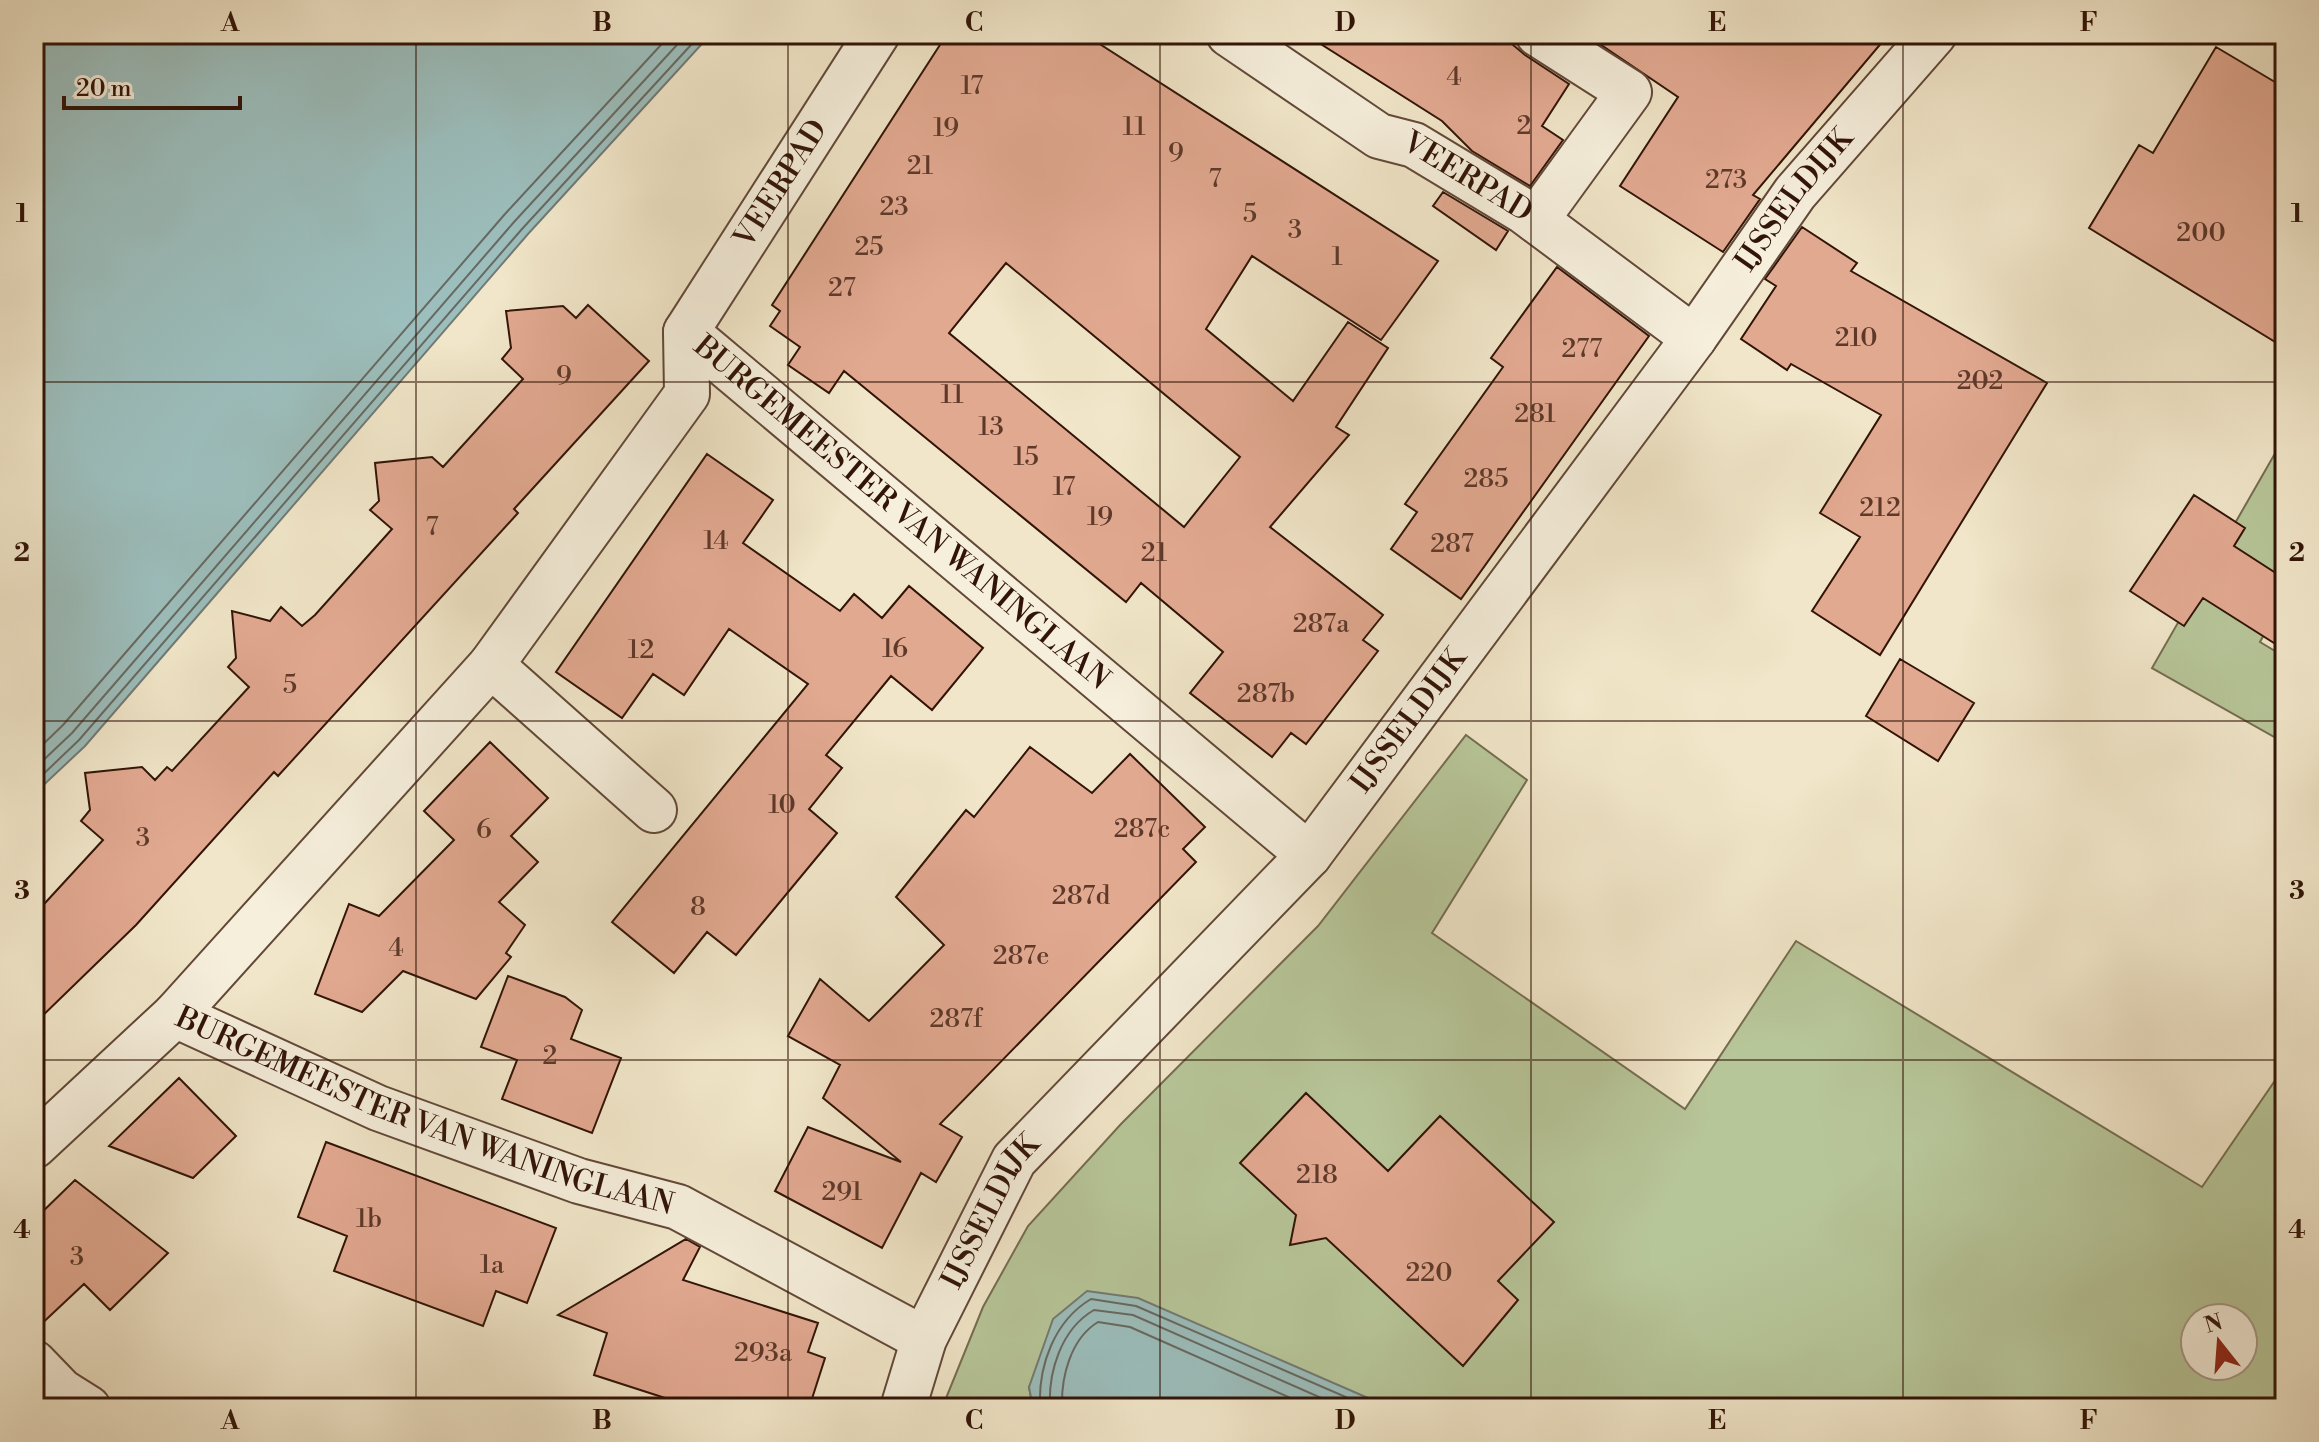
<svg xmlns="http://www.w3.org/2000/svg" width="2319" height="1442" viewBox="0 0 2319 1442" font-family="'Libre Bodoni',serif">
<style>
.green{fill:#b7c699;stroke:#746d50;stroke-width:2;fill-rule:evenodd}
.water{fill:#9cbebc;stroke:#727a74;stroke-width:2}
.lines{fill:none;stroke-linecap:round;stroke-linejoin:round}
.shore{stroke:#676962;stroke-width:2}
.building{fill:#e2a991;stroke:#321407;stroke-width:2;fill-rule:evenodd}
.minor-casing{stroke:#624838;stroke-width:48}
.minor{stroke:#f6efdc;stroke-width:44}
.grid{fill:none;stroke:#321407;stroke-width:2;stroke-opacity:0.55}
.labels{text-anchor:middle;dominant-baseline:central;stroke-width:6;stroke-linejoin:round;paint-order:stroke}
.number-label{font-size:26px;fill:#5e392a}
.street-label{font-size:30px;fill:#321407;stroke:#f6efdc}
.neatline{fill:none;stroke:#321407;stroke-width:3}
.grid-label{font-size:26px;text-anchor:middle;font-weight:bold;fill:#321407}
</style>
<rect width="100%" height="100%" fill="#f1e6c9"/>
<filter id="stains"><feTurbulence type="fractalNoise" baseFrequency=".0025" numOctaves="4"/><feColorMatrix values="0 0 0 0 .2 0 0 0 0 .09 0 0 0 0 .02 0 0 0 .5 -.17"/></filter>
<radialGradient id="worn" r=".72"><stop offset=".6" stop-color="#630" stop-opacity="0"/><stop offset="1" stop-color="#630" stop-opacity=".3"/></radialGradient>
<path class="green" d="M2285,436V596L2260,642L2285,657V743L2152,668Z
M1466,735L1527,780L1432,933L1685,1109L1796,941L2202,1187L2285,1066V1408H1391L1277,1360L1029,1387L1033,1408H942L983,1307L1028,1226L1121,1124L1318,926ZM2195,1318H2243V1366H2195Z"/>
<path class="water" d="M34,34H711L528,234L85,746L34,794Z
M1087,1291L1138,1298L1391,1408H1033L1029,1387L1053,1319Z"/>
<g class="lines">
<path class="shore" d="M34,753L63,725L505,214L671,34
M34,769L72,733L514,222L687,34
M34,783L79,740L522,229L701,34
M1040,1408C1038,1366 1054,1321 1091,1299L1136,1306L1371,1408
M1050,1408C1048,1372 1061,1329 1094,1310L1133,1315L1344,1408
M1062,1408C1061,1378 1070,1339 1098,1322L1130,1327L1313,1408"/>
</g>
<path class="building" d="M947,34H1084L1438,261L1381,340L1252,256L1206,329L1293,401L1348,322L1388,348L1336,427L1349,435L1270,527L1383,615L1363,640L1378,651L1306,744L1291,733L1272,757L1190,693L1223,652L1141,583L1126,602L844,371L829,393L788,365L800,347L770,326L780,311L772,305ZM1006,263L1240,457L1184,527L949,333Z
M1305,34H1500L1525,55L1569,84L1542,126L1563,140L1530,186L1472,151L1442,121Z
M1585,34H1889L1753,195L1760,199L1723,252L1620,186L1678,97Z
M2216,47L2285,88V348L2089,228L2139,145L2153,153Z
M1443,192L1508,231L1496,250L1433,206Z
M1802,227L1857,263L1851,271L2047,383L1880,655L1812,611L1860,537L1820,513L1881,415L1791,364L1787,370L1741,339L1776,286L1765,279Z
M1557,267L1649,336L1461,599L1391,549L1417,512L1405,504L1503,367L1491,358Z
M588,305L649,361L514,509L518,513L278,776L274,772L136,925L34,1024V915L103,840L81,821L90,810L85,773L142,767L155,780L167,767L172,771L249,687L228,667L236,658L232,611L270,621L281,607L302,626L315,615L392,529L370,510L379,501L375,463L432,457L443,467L523,379L502,359L511,348L506,311L563,306L576,318Z
M707,454L773,500L743,543L840,611L854,594L882,618L909,586L983,648L932,710L891,676L826,755L842,768L809,809L837,833L736,955L707,932L674,973L612,922L808,684L729,629L684,695L653,674L622,718L556,672Z
M2194,495L2245,528L2234,546L2285,579V650L2203,598L2184,626L2130,591Z
M1900,659L1974,703L1938,761L1866,716Z
M490,742L548,798L511,836L538,862L499,902L525,925L506,953L511,957L476,999L403,971L362,1012L315,994L349,904L379,916L454,840L424,811Z
M1030,747L1092,793L1130,754L1205,827L1183,849L1196,862L940,1124L962,1137L936,1182L921,1173L882,1248L775,1191L808,1127L901,1162L823,1098L840,1065L788,1036L820,979L869,1021L944,945L896,897L966,810L974,817Z
M508,976L565,997L582,1010L571,1039L621,1058L592,1133L502,1099L517,1060L481,1047Z
M179,1078L236,1136L193,1178L109,1146Z
M1306,1093L1388,1171L1440,1116L1554,1222L1498,1281L1518,1300L1463,1366L1326,1238L1290,1245L1296,1215L1240,1163Z
M326,1142L556,1228L527,1303L496,1291L483,1326L334,1271L347,1236L298,1217Z
M75,1180L168,1253L110,1310L84,1284L34,1331V1220Z
M686,1239L700,1247L683,1280L818,1323L808,1352L825,1358L809,1408H696L594,1375L607,1333L558,1315Z"/>
<g class="lines">
<defs>
<g id="minor">
<path id="s1" d="M1229,34L1379,136L1414,145L1525,212L1694,338"/>
<path d="M1536,220L1629,92L1538,34"/>
<path id="s2" d="M686,332L877,34"/>
<path id="s3" d="M491,665L175,1015L378,1108L579,1181L678,1207L924,1339"/>
<path id="s4" d="M654,810L491,665L687,394L686,332L1309,855"/>
<path d="M34,1146L175,1015"/>
<path d="M34,1363L61,1391L88,1408"/>
<path id="s5" d="M903,1408L924,1339L1014,1160L1309,855L1694,338L1795,193L1934,34"/>
</g>
</defs>
<use href="#minor" class="minor-casing"/>
<use href="#minor" class="minor"/>
</g>
<path class="grid" d="M416,34V1408M788,34V1408M1160,34V1408M1531,34V1408M1903,34V1408M34,382H2285M34,721H2285M34,1060H2285"/>
<g class="labels">
<g class="number-label">
<text x="1454" y="77">4</text>
<text x="972" y="86">17</text>
<text x="1524" y="126">2</text>
<text x="1134" y="127">11</text>
<text x="946" y="128">19</text>
<text x="1176" y="153">9</text>
<text x="920" y="166">21</text>
<text x="1215" y="179">7</text>
<text x="1726" y="180">273</text>
<text x="894" y="207">23</text>
<text x="1250" y="214">5</text>
<text x="1295" y="230">3</text>
<text x="2201" y="233">200</text>
<text x="869" y="247">25</text>
<text x="1337" y="257">1</text>
<text x="842" y="288">27</text>
<text x="1856" y="338">210</text>
<text x="1582" y="349">277</text>
<text x="564" y="376">9</text>
<text x="1980" y="381">202</text>
<text x="952" y="395">11</text>
<text x="1535" y="414">281</text>
<text x="991" y="427">13</text>
<text x="1026" y="457">15</text>
<text x="1486" y="479">285</text>
<text x="1064" y="487">17</text>
<text x="1880" y="508">212</text>
<text x="1100" y="517">19</text>
<text x="432" y="527">7</text>
<text x="716" y="541">14</text>
<text x="1452" y="544">287</text>
<text x="1154" y="553">21</text>
<text x="1321" y="624">287a</text>
<text x="895" y="649">16</text>
<text x="641" y="650">12</text>
<text x="290" y="685">5</text>
<text x="1266" y="694">287b</text>
<text x="782" y="805">10</text>
<text x="1142" y="829">287c</text>
<text x="484" y="830">6</text>
<text x="143" y="838">3</text>
<text x="1081" y="896">287d</text>
<text x="698" y="907">8</text>
<text x="396" y="948">4</text>
<text x="1021" y="956">287e</text>
<text x="956" y="1019">287f</text>
<text x="550" y="1056">2</text>
<text x="1317" y="1175">218</text>
<text x="842" y="1192">291</text>
<text x="369" y="1219">1b</text>
<text x="77" y="1257">3</text>
<text x="492" y="1265">1a</text>
<text x="1429" y="1273">220</text>
<text x="763" y="1353">293a</text>
</g>
<g class="street-label">
<text stroke="none"><textPath href="#s1" startOffset="280">VEERPAD</textPath></text>
<text stroke="none"><textPath href="#s2" startOffset="176">VEERPAD</textPath></text>
<text stroke="none"><textPath href="#s5" startOffset="1512">IJSSELDIJK</textPath></text>
<text stroke="none"><textPath href="#s4" startOffset="896">BURGEMEESTER VAN WANINGLAAN</textPath></text>
<text stroke="none"><textPath href="#s5" startOffset="864">IJSSELDIJK</textPath></text>
<text stroke="none"><textPath href="#s3" startOffset="740">BURGEMEESTER VAN WANINGLAAN</textPath></text>
<text stroke="none"><textPath href="#s5" startOffset="216">IJSSELDIJK</textPath></text>
</g>
</g>
<rect width="2319" height="1442" fill="none" stroke="#f1e6c9" stroke-width="88"/>
<g transform="translate(2219 1342) rotate(343)"><circle r="38" fill="#f6efdc" stroke="#a89787" stroke-width="2"/>
<path d="M0-6L14 30L0 20L-14 30Z" fill="#8f2418"/>
<text y="-12" font-size="22" font-weight="bold" text-anchor="middle" fill="#321407">N</text>
</g>
<path d="M64 96v12h176v-12" fill="none" stroke="#321407" stroke-width="4"/>
<text x="76" y="96" font-size="24" fill="#321407" stroke="#f6efdc" stroke-width="6" paint-order="stroke">20 m</text>
<rect x="44" y="44" width="2231" height="1354" class="neatline"/>
<g class="grid-label">
<text x="230" y="31">A</text>
<text x="602" y="31">B</text>
<text x="974" y="31">C</text>
<text x="1345" y="31">D</text>
<text x="1717" y="31">E</text>
<text x="2089" y="31">F</text>
<text x="22" y="222">1</text>
<text x="2297" y="222">1</text>
<text x="22" y="561">2</text>
<text x="2297" y="561">2</text>
<text x="22" y="899">3</text>
<text x="2297" y="899">3</text>
<text x="22" y="1238">4</text>
<text x="2297" y="1238">4</text>
<text x="230" y="1429">A</text>
<text x="602" y="1429">B</text>
<text x="974" y="1429">C</text>
<text x="1345" y="1429">D</text>
<text x="1717" y="1429">E</text>
<text x="2089" y="1429">F</text>
</g>
<rect width="100%" height="100%" filter="url(#stains)"/>
<rect width="100%" height="100%" fill="url(#worn)"/>
</svg>
